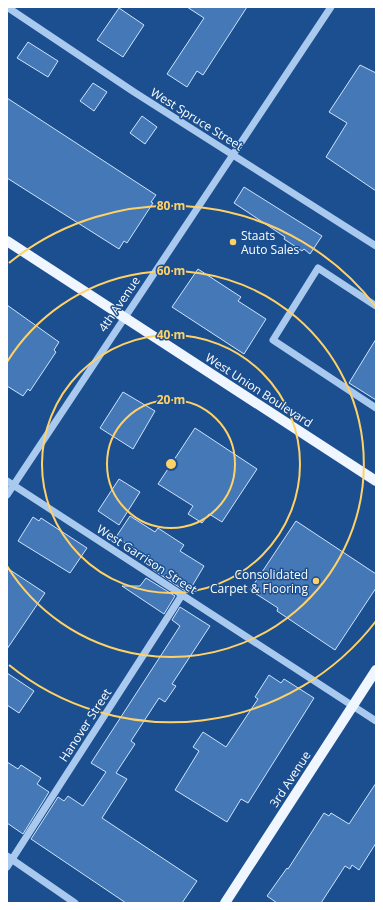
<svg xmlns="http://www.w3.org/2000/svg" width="383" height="910" viewBox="0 0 383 910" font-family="'Open Sans',sans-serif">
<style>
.building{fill:#4478b7;stroke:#cfe3fa}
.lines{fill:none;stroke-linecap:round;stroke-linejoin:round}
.minor{stroke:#a9c9ee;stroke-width:7}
.major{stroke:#f0f6ff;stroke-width:10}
.ring{fill:none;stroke:#ffd166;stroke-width:2}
.poi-dot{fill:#ffd166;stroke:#1b4f8f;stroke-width:1.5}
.labels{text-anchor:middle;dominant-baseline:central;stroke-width:3;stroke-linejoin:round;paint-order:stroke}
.street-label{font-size:12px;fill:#fff;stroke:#1b4f8f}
.poi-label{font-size:12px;fill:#fff;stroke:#1b4f8f;text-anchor:start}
.centre{fill:#ffd166;stroke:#1b4f8f;stroke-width:2}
.ring-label{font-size:12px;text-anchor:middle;font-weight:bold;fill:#ffd166;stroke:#1b4f8f;stroke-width:3;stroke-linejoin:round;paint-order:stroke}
</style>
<rect width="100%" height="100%" fill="#1b4f8f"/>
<path class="building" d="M187,7H247L203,75L197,71L187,87L167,74L204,18Z
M119,8L144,25L123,57L97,40Z
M28,42L58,61L48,77L17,58Z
M360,65L376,73V191L326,157L347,123L329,112Z
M93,83L107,92L94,111L80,101Z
M7,98L156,195L151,202L153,203L127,243L124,241L119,249L7,178Z
M142,116L157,127L145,144L130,133Z
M244,187L322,236L310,254L304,249L302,251L284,239L285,237L234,203Z
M198,269L241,297L238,301L266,319L244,354L172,307Z
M7,305L59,342L54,350L56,352L30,391L28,389L23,396L7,386Z
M376,339V400L349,383Z
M123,392L155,411L133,449L100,428Z
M195,428L257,469L222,522L209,514L202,523L188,514L193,506L158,484Z
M119,479L140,492L119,525L98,511Z
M130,516L155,532L158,528L184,545L180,551L204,566L188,593L152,569L157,563L116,537Z
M33,517L39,521L41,518L87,548L70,573L18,541Z
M296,521L376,574V588L335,650L277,611L278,608L250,590Z
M7,568L45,593L7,649Z
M146,578L175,596L164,614L122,586H140Z
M180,607L210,626L172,684L176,686L165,702L159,698L131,741L135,744L116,773L127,779L102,818L197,881L182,903H126L31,839L58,797L64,801L68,796L83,806L106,772L91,763L180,626L172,620Z
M7,673L34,691L19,713L7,705Z
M269,675L281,683L284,679L314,698L248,803L241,799L227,822L175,790L199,751L193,747L203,732L226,747L258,699L255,697Z
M7,762L18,769L21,765L41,778L37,784L49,792L23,834L7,823Z
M376,783V843L359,870L352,865L350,869L345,866L321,903H277L267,896L287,868L288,869L324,813L329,816L331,813L349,824Z"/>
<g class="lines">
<path class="minor" d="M7,7L134,92L376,246
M376,306L318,268L273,340L376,408
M7,481L376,721
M7,495L331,7
M7,856L75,903
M7,867L182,595"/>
<path class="major" d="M7,241L376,481
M225,903L376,670"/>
</g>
<g class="ring">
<circle cx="171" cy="464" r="64"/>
<circle cx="171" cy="464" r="129"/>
<path d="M7 362A193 193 0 1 1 7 566"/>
<path d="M376 621A258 258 0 0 1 9 665M9 263A258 258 0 0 1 376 307"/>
</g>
<g class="poi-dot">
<circle cx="233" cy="242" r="4"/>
<circle cx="316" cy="581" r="4"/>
</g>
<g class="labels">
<g class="street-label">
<text transform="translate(197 119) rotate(32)">West Spruce Street</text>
<text transform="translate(119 304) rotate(-56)">4th Avenue</text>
<text transform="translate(259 390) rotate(33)">West Union Boulevard</text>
<text transform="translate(147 559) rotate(33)">West Garrison Street</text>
<text transform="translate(85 725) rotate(-57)">Hanover Street</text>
<text transform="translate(290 779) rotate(-57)">3rd Avenue</text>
</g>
<g class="poi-label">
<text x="241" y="235">Staats<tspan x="241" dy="14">Auto Sales</tspan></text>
<text x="308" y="574" text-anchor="end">Consolidated<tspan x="308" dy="14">Carpet &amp; Flooring</tspan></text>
</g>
</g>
<circle cx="171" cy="464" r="6" class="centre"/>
<g class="ring-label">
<text x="171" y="210">80 m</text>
<text x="171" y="275">60 m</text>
<text x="171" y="339">40 m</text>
<text x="171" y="404">20 m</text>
</g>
<rect width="383" height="910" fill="none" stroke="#ffffff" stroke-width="16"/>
</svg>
